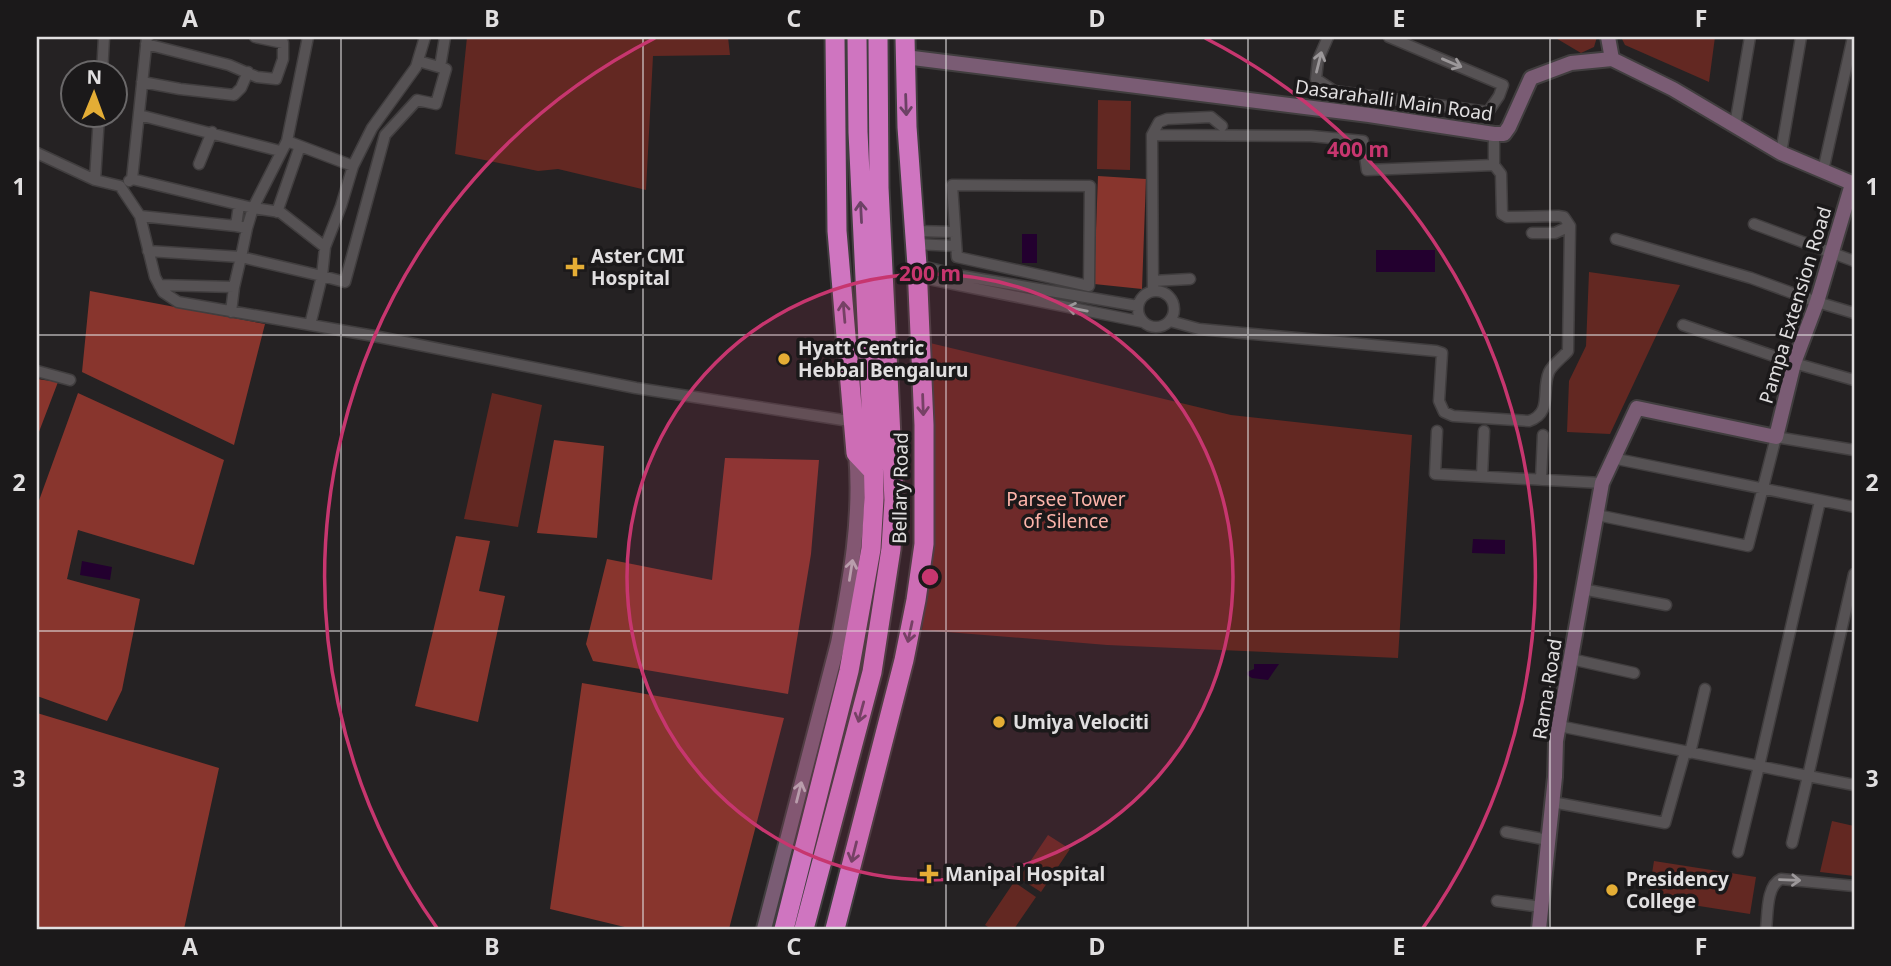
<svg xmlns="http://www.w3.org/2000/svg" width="1891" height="966" viewBox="0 0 1891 966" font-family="'Noto Sans',sans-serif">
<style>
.green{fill:#632822}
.forest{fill:#88352d}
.water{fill:#23002f}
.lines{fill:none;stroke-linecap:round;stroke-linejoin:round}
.street-casing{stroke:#413e3f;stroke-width:13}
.secondary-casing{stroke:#413e3f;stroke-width:18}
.highway-casing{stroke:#413e3f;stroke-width:23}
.street{stroke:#565254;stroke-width:10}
.secondary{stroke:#7a5c74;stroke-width:14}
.highway{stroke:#cf75c0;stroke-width:19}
.oneway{stroke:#9c989a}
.oneway2{stroke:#6c4265}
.oneway3{stroke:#b8abb5}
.grid{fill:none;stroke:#e1dfe0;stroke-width:2;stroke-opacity:0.55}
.ring{fill:none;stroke:#c7366f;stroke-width:3.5}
.poi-dot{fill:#e4ad35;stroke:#1b191a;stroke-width:2.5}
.labels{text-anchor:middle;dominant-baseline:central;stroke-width:7;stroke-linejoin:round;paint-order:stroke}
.street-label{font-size:19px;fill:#e1dfe0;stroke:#1b191a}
.poi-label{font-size:19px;font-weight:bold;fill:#e1dfe0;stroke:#1b191a;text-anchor:start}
.park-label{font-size:19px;fill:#fdb4aa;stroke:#1b191a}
.centre{fill:#c7366f;stroke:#1b191a;stroke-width:3.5}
.ring-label{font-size:21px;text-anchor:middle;font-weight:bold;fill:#c7366f;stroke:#1b191a;stroke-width:7;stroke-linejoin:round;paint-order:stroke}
.neatline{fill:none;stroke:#e1dfe0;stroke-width:2.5}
.grid-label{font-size:23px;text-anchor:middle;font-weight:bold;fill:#e1dfe0}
</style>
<rect width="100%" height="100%" fill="#252223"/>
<path class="green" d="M467,37H728L730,55L653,56L646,190L558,169L538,171L455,154Z
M1554,37H1597L1594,47L1581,53Z
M1621,37H1715L1709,82L1625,45Z
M1098,100L1131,101L1130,170L1097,169Z
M1589,272L1680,285L1610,434L1567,432L1569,381L1586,346Z
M930,343L1231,415L1412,435L1398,658L1107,645L922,630L935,496Z
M492,393L542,405L518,527L464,519Z
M1832,821L1854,826V876L1820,872Z
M1048,835L1070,849L1041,892L1019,878Z
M1654,861L1756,877L1750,914L1648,898Z
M1014,882L1036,897L1014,929H991L985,925Z"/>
<path class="forest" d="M1098,176L1146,179L1142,289L1094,284Z
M90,291L265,324L234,445L82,372Z
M37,379L58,382L37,437Z
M78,393L224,460L194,565L78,530L67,579L140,599L122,690L107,721L37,696V506Z
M554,440L604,446L597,538L537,533Z
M725,458L819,460L811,554L788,694L593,661L586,644L607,559L712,580Z
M456,536L490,541L479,591L505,596L478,722L415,706Z
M582,683L784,718L729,929H633L550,909Z
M37,713L219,768L184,929H37Z"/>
<path class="water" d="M1022,234H1037V263H1022Z
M1376,250H1435V272H1376Z
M1473,539L1505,540V554L1472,553Z
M82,561L112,567L110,580L80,575Z
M1254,664H1279L1268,680L1252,678L1247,675V672L1254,669Z"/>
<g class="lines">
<defs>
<path id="street" d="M1328,37L1318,60L1316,79L1334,91L1488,112L1499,96L1503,85L1389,37
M146,44L229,65L257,77L276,79L283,59V43L255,37
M440,67L445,37
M102,74L104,37
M142,82L180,89L234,95L241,88L248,72
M139,115L280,151
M1735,125L1750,37
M1494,134V165
M1152,135L1159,122L1167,119L1211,117L1222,126
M287,141L308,37
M37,153L95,180L120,186L140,216L155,277L163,292L178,302L374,336L636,388L856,422
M1781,153L1801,37
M199,164L212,132
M1823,171L1853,37
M132,179L253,208L287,141L353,166L372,128L416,67L425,37
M95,180L99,116
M129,181L132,179L147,37
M952,185L1090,186L1089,286L957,257Z
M277,212L300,146
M140,216L236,226L239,205
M1754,224L1854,261
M236,226L247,228L241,257L322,276L310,325
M247,228L253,208L280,212L325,247L322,276L345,282L385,135L417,100L436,104L446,69L418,61
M915,231L955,232
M1532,233H1555L1570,226
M1616,239L1751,278L1817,302L1854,313
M916,244L956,246
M325,247L341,206L353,166
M148,251L241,257L234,287L159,285
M917,265L963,276L1138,306
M918,277L1143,322
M1153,281L1190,279
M1138 309a18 18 0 1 1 36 0a18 18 0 1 1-36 0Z
M1153,291L1152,135L1311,136L1363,141L1367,170L1494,165L1501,174L1502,214L1507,217L1558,216L1564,217L1570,226L1568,351C1563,357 1552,365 1549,372C1541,390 1553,413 1529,421L1453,416L1444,412L1439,401L1442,353L1436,351L1199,329L1170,321
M231,312L234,287
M1683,325L1794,363L1854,380
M37,371L70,380
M1437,431L1435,474L1602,483
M1612,458L1854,507
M1482,476L1484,431
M1541,480L1543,435
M1597,515L1748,546L1776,437L1854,450
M1582,589L1666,605
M1571,659L1634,673
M1559,726L1759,766L1820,501
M1690,753L1705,689
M1552,802L1665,823L1685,752
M1506,832L1548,840
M1792,843L1808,776L1854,785
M1738,852L1759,766L1808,776L1854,574
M1497,901L1542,907
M1766,929C1768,914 1766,886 1781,879L1854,886"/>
<path id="secondary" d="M1608,37L1612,59
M905,57L1369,115L1494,134H1504L1509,127L1531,78L1571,63L1612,59L1673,89L1781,153L1854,184
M764,929L838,643C850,581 862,517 856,453
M1539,929L1555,777L1556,741L1602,483L1637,408L1776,437L1794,363L1817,302L1852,184"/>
<path id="highway" d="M835,37L837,231L856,453L873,471
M784,929L849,671L871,549L874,498L873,445L858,132L857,37
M804,929L872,672L891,549L894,500L879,188L878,37
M835,929L904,660L916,600L924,544V425L917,265L907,127L905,37"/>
</defs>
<use href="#street" class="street-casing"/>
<use href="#secondary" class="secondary-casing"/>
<use href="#highway" class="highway-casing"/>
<use href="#street" class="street"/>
<use href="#secondary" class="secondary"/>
<use href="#highway" class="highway"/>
</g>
<defs><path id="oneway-shaft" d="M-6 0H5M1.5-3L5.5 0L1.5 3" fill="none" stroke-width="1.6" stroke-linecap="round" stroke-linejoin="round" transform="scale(1.75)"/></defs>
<g class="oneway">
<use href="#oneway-shaft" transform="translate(1319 62) rotate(-76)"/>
<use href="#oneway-shaft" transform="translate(1452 63) rotate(23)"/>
<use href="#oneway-shaft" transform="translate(1077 309) rotate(-169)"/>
<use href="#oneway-shaft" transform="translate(1790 880) rotate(2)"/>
</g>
<g class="oneway2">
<use href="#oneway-shaft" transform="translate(906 105) rotate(88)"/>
<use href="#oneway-shaft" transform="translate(861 212) rotate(-93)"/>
<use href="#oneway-shaft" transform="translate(844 312) rotate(-95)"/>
<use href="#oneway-shaft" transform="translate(923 405) rotate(88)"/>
<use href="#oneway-shaft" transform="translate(910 632) rotate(102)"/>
<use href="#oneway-shaft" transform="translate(861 712) rotate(105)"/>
<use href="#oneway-shaft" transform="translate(854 852) rotate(104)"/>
</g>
<g class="oneway3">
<use href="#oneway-shaft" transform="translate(851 570) rotate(-81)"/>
<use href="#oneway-shaft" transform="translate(799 792) rotate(-76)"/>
</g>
<path class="grid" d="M341,37V929M643,37V929M946,37V929M1248,37V929M1550,37V929M37,335H1854M37,631H1854"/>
<circle cx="930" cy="577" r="303" fill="#c7366f" fill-opacity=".12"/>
<g class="ring">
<circle cx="930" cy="577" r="303"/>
<path d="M437 928A605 605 0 0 1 655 38M1205 38A605 605 0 0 1 1423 928"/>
</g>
<g class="poi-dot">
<path d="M571.5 256.5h7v7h7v7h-7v7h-7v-7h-7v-7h7z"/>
<circle cx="784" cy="359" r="7"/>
<circle cx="999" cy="722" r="7"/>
<path d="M925.5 863.5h7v7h7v7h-7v7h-7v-7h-7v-7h7z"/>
<circle cx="1612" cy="890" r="7"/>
</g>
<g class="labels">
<g class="street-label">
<text transform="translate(1394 100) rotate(8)">Dasarahalli Main Road</text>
<text transform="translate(1795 305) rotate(-73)">Pampa Extension Road</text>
<text transform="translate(900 488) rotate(-89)">Bellary Road</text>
<text transform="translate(1547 689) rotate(-81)">Rama Road</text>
</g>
<g class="poi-label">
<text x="591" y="256">Aster CMI<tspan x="591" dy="22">Hospital</tspan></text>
<text x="798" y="348">Hyatt Centric<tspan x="798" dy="22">Hebbal Bengaluru</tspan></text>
<text x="1013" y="722">Umiya Velociti</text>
<text x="945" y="874">Manipal Hospital</text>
<text x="1626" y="879">Presidency<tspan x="1626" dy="22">College</tspan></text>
</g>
<g class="park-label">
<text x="1066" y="499">Parsee Tower<tspan x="1066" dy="22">of Silence</tspan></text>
</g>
</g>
<circle cx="930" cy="577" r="10" class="centre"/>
<g class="ring-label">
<text x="1358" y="157">400 m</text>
<text x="930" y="281">200 m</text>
</g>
<rect width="1891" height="966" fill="none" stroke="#1b191a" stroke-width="77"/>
<g transform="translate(94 94) rotate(1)"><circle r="33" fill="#1b191a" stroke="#6a6869" stroke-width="2"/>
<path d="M0-5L12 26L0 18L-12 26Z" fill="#e4ad35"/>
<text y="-10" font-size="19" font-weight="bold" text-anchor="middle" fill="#e1dfe0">N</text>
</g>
<rect x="38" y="38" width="1815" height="890" class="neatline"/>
<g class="grid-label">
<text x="190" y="27">A</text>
<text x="492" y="27">B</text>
<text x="794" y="27">C</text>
<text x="1097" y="27">D</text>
<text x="1399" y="27">E</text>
<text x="1701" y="27">F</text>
<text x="19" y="195">1</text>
<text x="1872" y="195">1</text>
<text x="19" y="491">2</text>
<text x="1872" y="491">2</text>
<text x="19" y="787">3</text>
<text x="1872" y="787">3</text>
<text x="190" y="955">A</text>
<text x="492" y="955">B</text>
<text x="794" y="955">C</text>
<text x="1097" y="955">D</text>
<text x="1399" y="955">E</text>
<text x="1701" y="955">F</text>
</g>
</svg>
